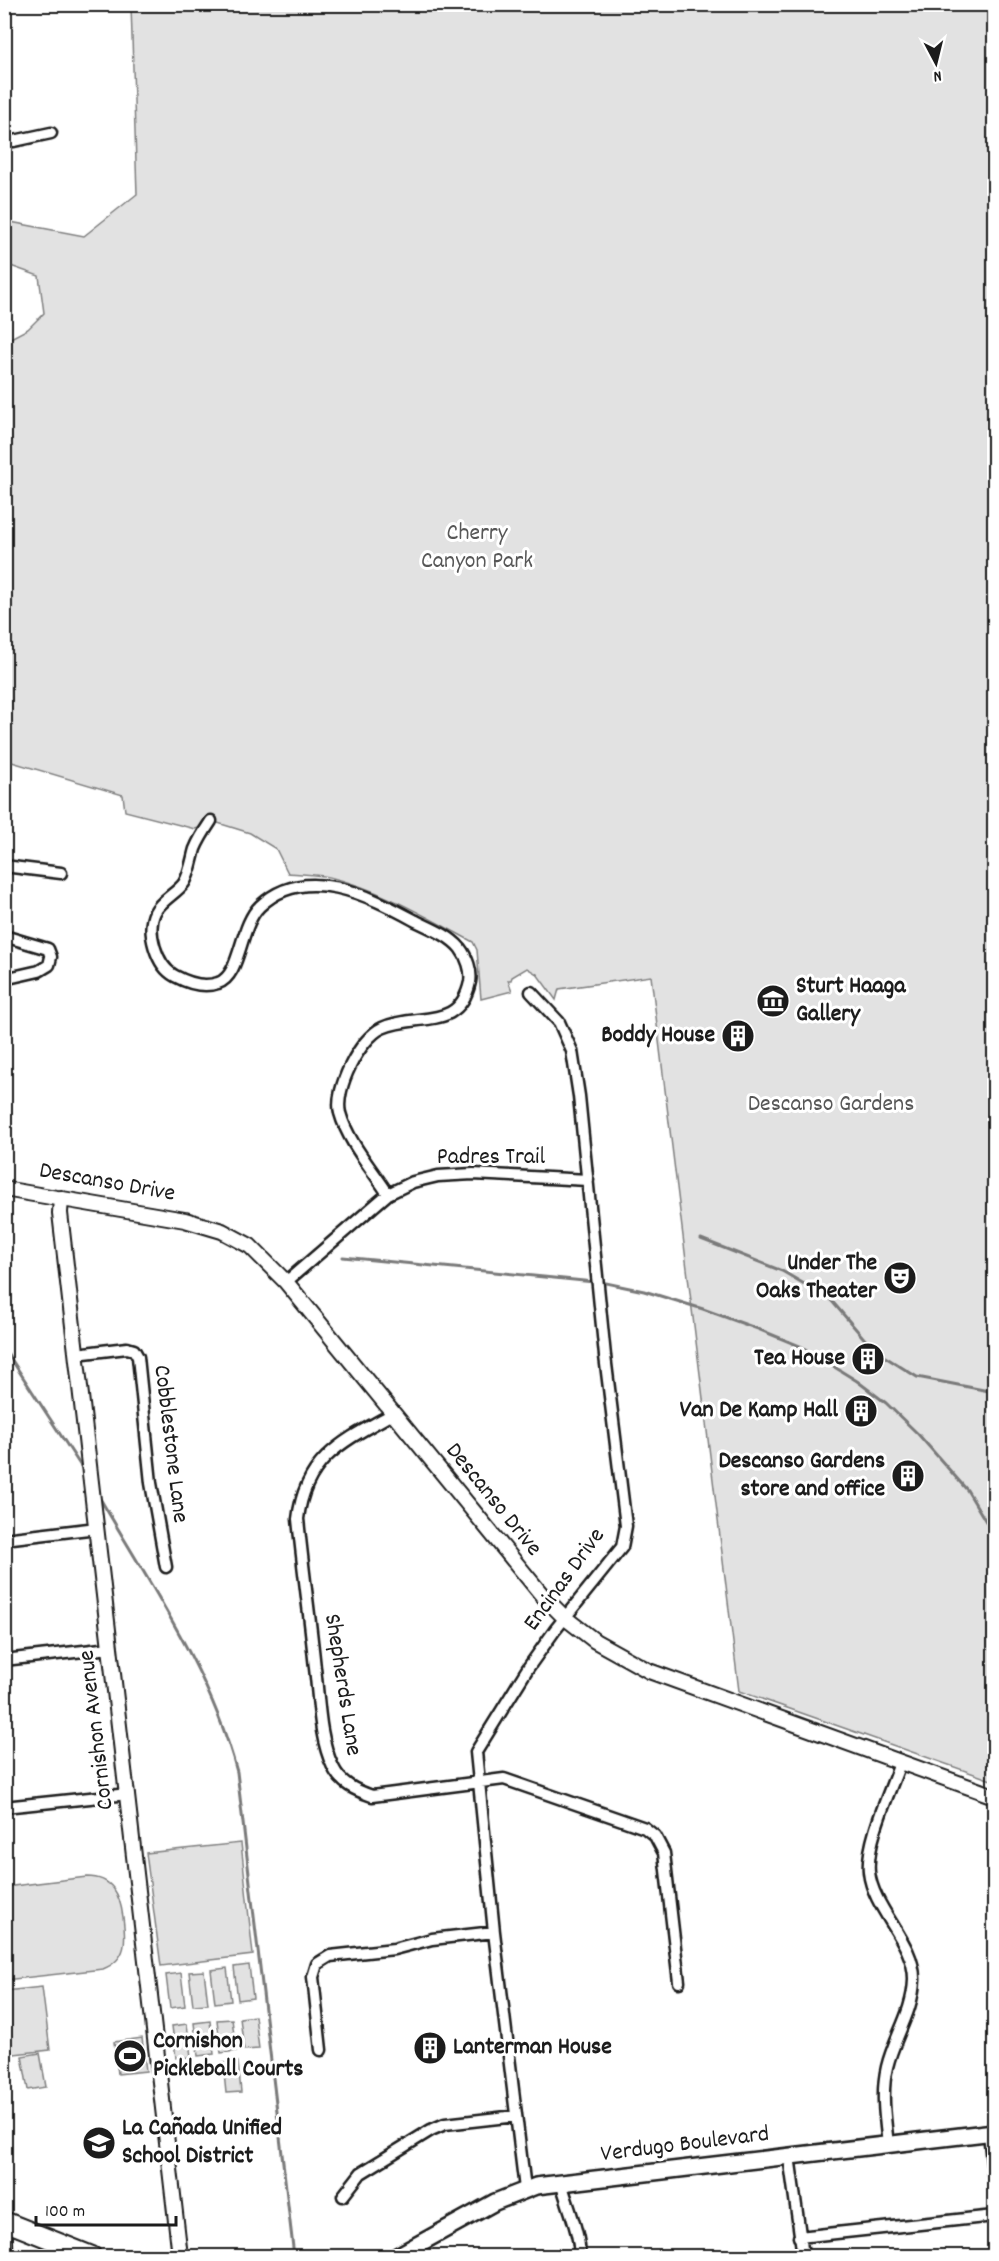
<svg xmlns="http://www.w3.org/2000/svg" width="999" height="2261" viewBox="0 0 999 2261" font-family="Dekko,sans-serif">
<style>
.green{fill:#e2e2e2;stroke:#7f7f7f;stroke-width:1.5}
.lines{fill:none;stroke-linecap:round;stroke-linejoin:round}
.stream{stroke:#7a7a7a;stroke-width:3}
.minor-casing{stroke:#1c1c1c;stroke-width:15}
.tertiary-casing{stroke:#1c1c1c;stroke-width:18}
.secondary-casing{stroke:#1c1c1c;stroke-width:20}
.primary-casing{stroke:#1c1c1c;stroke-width:22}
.minor{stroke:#fff;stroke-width:10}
.tertiary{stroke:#fff;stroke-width:14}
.secondary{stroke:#fff;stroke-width:15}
.primary{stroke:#fff;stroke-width:18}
.labels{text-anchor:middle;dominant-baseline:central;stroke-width:6;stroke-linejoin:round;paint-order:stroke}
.park-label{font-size:24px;fill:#575757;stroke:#fff}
.poi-label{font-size:24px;font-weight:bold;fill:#1c1c1c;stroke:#fff;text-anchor:end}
.street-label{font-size:24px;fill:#1c1c1c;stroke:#fff}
</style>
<rect width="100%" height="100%" fill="#fff"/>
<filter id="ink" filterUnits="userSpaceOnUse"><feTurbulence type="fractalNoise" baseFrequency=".0167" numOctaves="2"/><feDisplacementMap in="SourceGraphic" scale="12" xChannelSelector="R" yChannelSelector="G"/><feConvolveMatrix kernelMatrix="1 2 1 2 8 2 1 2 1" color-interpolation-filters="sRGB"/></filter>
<g filter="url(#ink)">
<path class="green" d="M131,5H994V1781L739,1691L651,976L559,989L556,1000L537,974L527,968L512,977L511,980H508L512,991L481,999L477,950L473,942C427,917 380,889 329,877C316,874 301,874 288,873L276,849L250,833L218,823L195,829L125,811L123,795L5,760V341L28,329L44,313L39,276L5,264V221L84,236L137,194Z
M241,1843L253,1955L161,1966L146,1853Z
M87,1877C113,1877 120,1895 123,1917C126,1940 128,1959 103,1969L5,1980V1887Z
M249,1965L253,1998L238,2000L234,1967Z
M227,1968L231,2001L215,2003L211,1970Z
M204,1971L208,2004L193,2005L189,1972Z
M181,1973L185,2006L170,2008L166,1975Z
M42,1987L50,2050L5,2055V1991Z
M255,2016L259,2049L244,2050L240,2018Z
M232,2019L236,2051L221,2053L217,2020Z
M210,2021L214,2054L198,2056L194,2023Z
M187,2024L191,2057L176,2058L172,2026Z
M142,2038L146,2071L118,2074L114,2042Z
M40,2053L46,2087L28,2090L22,2056Z
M238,2062L241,2092L226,2093L223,2063Z"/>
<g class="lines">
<path class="stream" d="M701,1239L782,1271L830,1299L874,1350L917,1377L994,1392
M343,1257L594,1282
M601,1282L644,1291L703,1309L758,1329L802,1347L857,1381L886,1403L918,1434L967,1490L994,1535
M4,1348L84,1471
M98,1495C149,1583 211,1673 237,1772L294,2256
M992,1498L994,1497"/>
<defs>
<path id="minor" d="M4,141H14L51,133
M211,821C205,830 199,839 195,849C192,859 190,874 184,883C177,893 161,900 155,912C146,930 156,966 175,976C188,983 204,988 218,983C241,976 239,926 260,906C305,863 368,895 414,920C430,928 449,935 460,948C467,957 472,971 470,982C459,1032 417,1012 382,1028C360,1038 334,1089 340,1113C348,1142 372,1169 388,1194
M4,866L61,873
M4,936L48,949L51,957L49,965L39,971L4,979
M286,1282L388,1194L413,1182L438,1176L473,1174L588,1180
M76,1354L127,1348L134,1350L138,1357L151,1483L166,1567
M394,1413C346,1440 305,1457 298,1519C303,1569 310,1618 315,1668C319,1700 319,1738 333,1767C341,1784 355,1790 372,1796L504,1779L645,1828L655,1836L664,1853L679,1982
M4,1539L97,1528
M4,1660L110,1648
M4,1807L128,1794
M321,2050L313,1977L317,1964L330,1956L394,1949L432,1939L494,1932
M989,2133L994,2181
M888,2144C885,2119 881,2092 887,2067C894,2037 913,2012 914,1980C915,1942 873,1910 869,1872C866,1842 890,1792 900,1763
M789,2156L803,2256
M561,2182C566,2201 582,2239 579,2256
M525,2189L494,1932L476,1752L528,1668L555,1630L622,1547L626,1526L605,1356L579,1096L572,1051L559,1022L531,992
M343,2196L361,2173L431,2130L445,2124L516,2116
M6,2222L7,2256
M799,2237L994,2216"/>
<path id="tertiary" d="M4,1189L185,1220L222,1231L250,1246L286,1282L542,1595L564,1617L595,1641L649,1671L994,1796
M61,1198L60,1213L180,2256"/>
<path id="secondary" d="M397,2256L495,2202L536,2186L994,2132"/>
<path id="primary" d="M4,2221L92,2256"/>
</defs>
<use href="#minor" class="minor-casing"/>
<use href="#tertiary" class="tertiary-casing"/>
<use href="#secondary" class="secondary-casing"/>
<use href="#primary" class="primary-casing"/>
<use href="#minor" class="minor"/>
<use href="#tertiary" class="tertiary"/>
<use href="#secondary" class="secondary"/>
<use href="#primary" class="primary"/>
</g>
</g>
<defs>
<symbol id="museum-disc" viewBox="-11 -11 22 22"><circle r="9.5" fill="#1c1c1c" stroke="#fff"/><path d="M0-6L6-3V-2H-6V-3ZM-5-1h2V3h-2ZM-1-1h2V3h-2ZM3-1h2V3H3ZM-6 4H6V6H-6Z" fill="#fff"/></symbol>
<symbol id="building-disc" viewBox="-11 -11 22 22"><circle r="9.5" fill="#1c1c1c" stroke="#fff"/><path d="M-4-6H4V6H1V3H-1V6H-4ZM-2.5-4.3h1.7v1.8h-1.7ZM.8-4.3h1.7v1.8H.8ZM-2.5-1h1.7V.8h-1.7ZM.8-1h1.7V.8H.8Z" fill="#fff"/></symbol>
<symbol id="theatre-disc" viewBox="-11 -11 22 22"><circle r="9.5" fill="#1c1c1c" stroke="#fff"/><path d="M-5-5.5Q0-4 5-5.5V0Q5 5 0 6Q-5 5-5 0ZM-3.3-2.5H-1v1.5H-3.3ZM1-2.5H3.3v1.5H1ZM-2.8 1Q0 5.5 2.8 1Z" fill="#fff"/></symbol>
<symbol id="stadium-disc" viewBox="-11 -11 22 22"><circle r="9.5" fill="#1c1c1c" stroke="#fff"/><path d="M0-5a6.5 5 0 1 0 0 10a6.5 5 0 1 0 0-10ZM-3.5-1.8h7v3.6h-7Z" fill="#fff"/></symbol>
<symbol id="school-disc" viewBox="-11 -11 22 22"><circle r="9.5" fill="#1c1c1c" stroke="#fff"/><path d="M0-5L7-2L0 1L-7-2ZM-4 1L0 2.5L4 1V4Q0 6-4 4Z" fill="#fff"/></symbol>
</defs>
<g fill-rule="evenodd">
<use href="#museum-disc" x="754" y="982" width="38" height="38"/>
<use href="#building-disc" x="719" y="1017" width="38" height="38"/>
<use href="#theatre-disc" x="881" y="1259" width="38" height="38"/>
<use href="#building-disc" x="849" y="1340" width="38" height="38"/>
<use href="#building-disc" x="842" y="1392" width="38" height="38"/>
<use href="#building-disc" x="889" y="1457" width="38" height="38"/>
<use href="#building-disc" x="411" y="2029" width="38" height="38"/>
<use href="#stadium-disc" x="111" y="2037" width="38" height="38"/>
<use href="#school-disc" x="80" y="2124" width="38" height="38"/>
</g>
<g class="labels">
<g class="park-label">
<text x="477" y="534">Cherry<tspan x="477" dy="28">Canyon Park</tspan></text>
<text x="831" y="1105">Descanso Gardens</text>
</g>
<g class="poi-label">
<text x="796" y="987" text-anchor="start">Sturt Haaga<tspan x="796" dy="28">Gallery</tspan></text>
<text x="715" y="1036">Boddy House</text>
<text x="877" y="1264">Under The<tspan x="877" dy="28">Oaks Theater</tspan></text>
<text x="845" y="1359">Tea House</text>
<text x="838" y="1411">Van De Kamp Hall</text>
<text x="885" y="1462">Descanso Gardens<tspan x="885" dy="28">store and office</tspan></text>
<text x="153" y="2042" text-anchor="start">Cornishon<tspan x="153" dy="28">Pickleball Courts</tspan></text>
<text x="453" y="2048" text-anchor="start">Lanterman House</text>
<text x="122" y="2129" text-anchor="start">La Cañada Unified<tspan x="122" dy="28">School District</tspan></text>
</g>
<g class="street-label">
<text x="491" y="1158">Padres Trail</text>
<text transform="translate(107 1183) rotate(10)">Descanso Drive</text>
<text transform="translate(170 1444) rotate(83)">Cobblestone Lane</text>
<text transform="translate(493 1500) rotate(51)">Descanso Drive</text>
<text transform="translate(565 1580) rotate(-54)">Encinas Drive</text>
<text transform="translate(342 1685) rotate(81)">Shepherds Lane</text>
<text transform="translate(97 1730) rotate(-97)">Cornishon Avenue</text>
<text transform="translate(685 2145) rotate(-7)">Verdugo Boulevard</text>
</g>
</g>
<rect width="999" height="2261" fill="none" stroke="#fff" stroke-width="24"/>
<rect x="12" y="12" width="975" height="2237" fill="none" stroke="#1c1c1c" stroke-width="2" filter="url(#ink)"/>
<g transform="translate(936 63) rotate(173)" stroke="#ffffff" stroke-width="4.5" paint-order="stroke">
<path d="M0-4.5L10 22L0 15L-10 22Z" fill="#1c1c1c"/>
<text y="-9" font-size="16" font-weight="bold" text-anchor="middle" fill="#1c1c1c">N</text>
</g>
<path d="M36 2216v9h140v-9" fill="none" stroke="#1c1c1c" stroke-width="3"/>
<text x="45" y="2216" font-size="18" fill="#1c1c1c" stroke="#ffffff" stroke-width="4.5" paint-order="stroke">100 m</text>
</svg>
